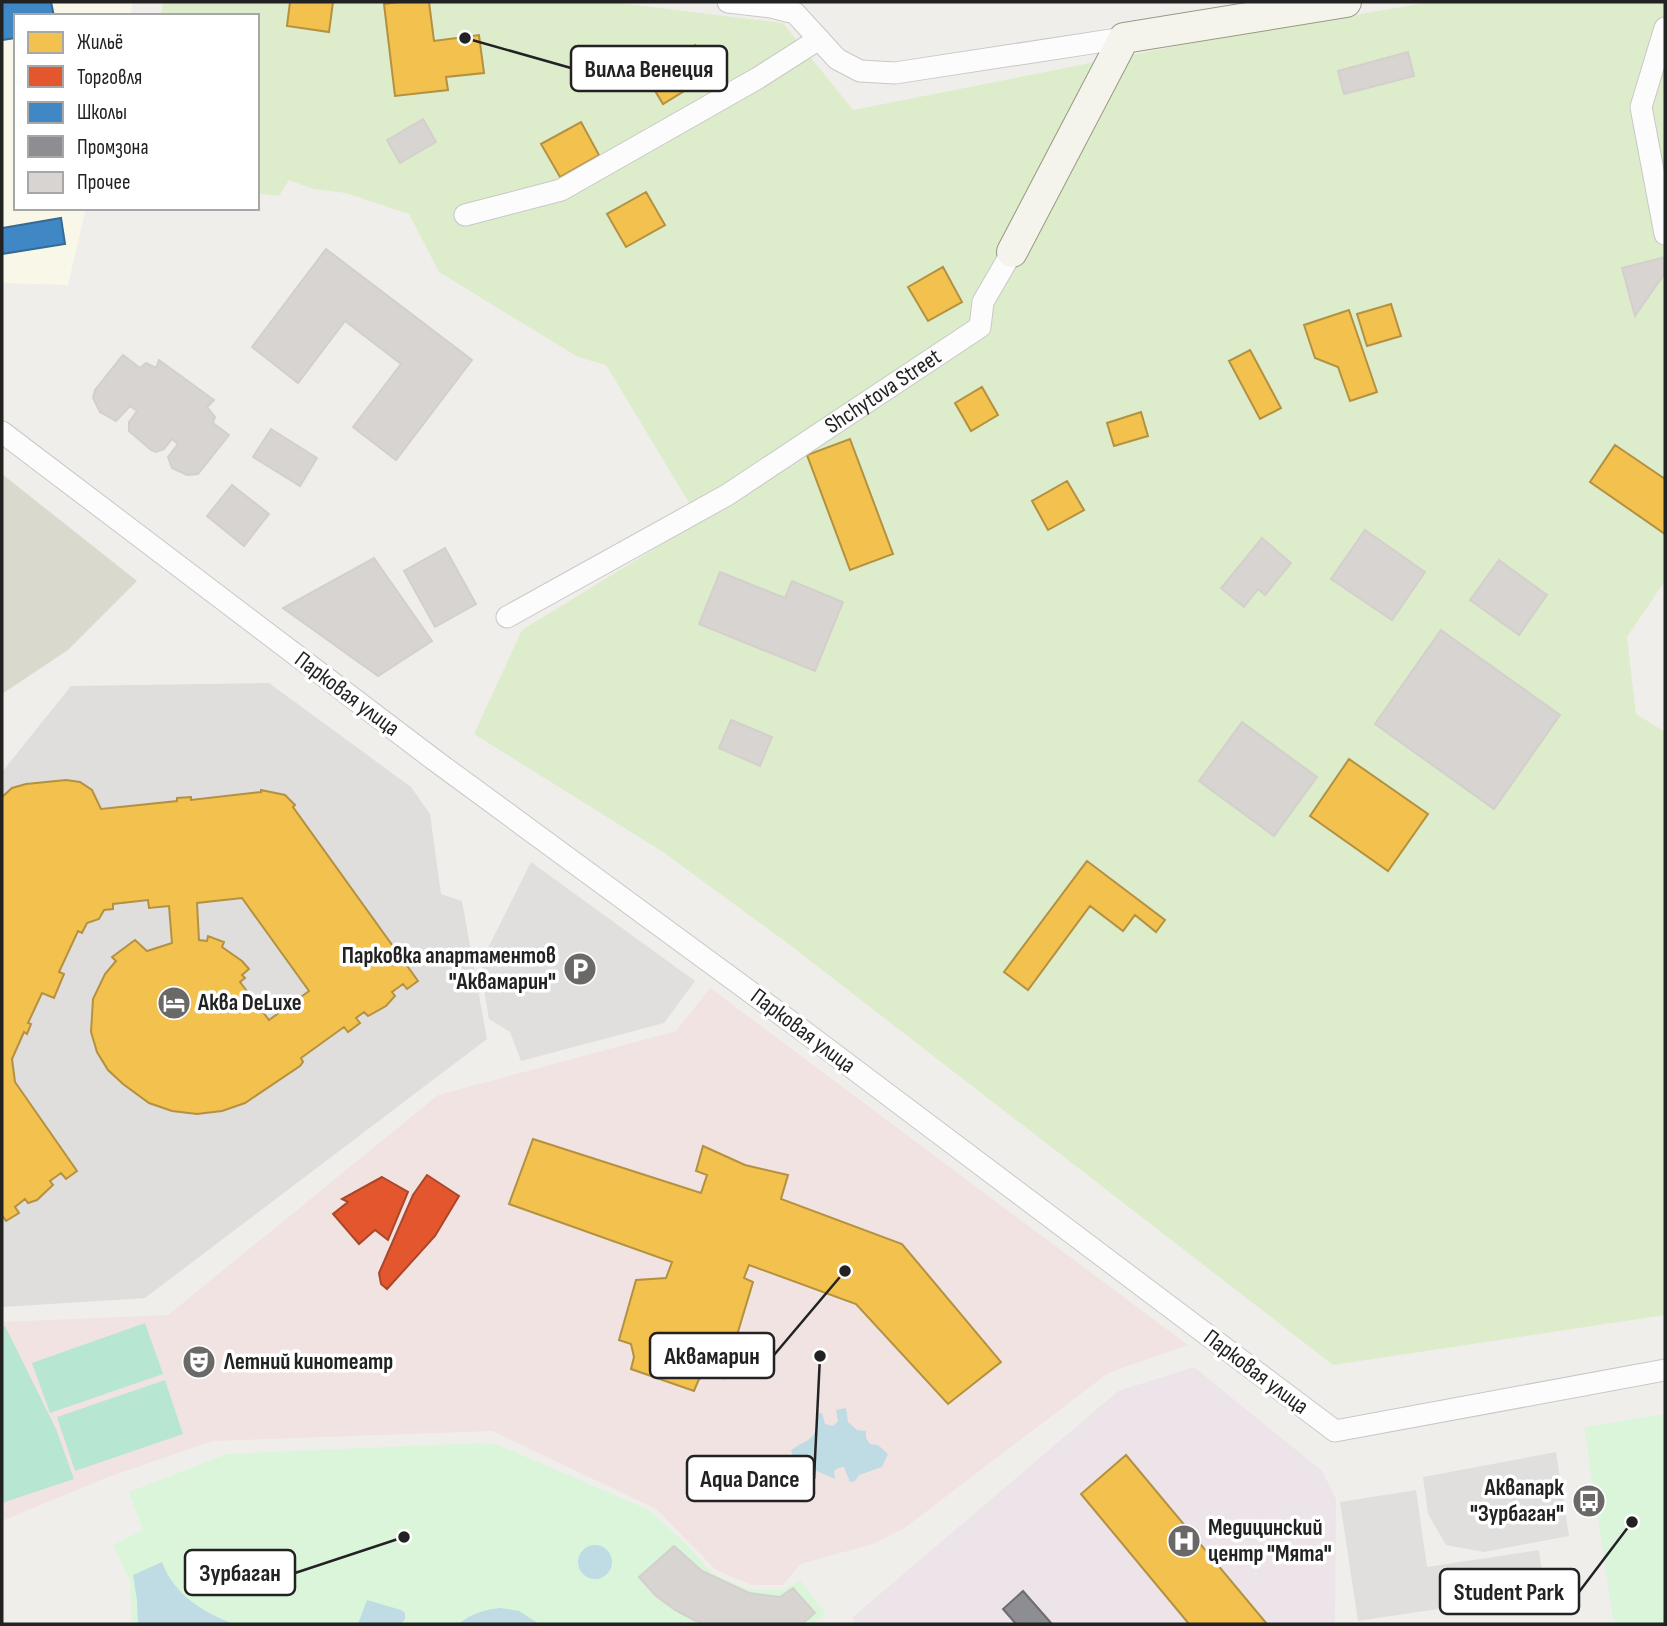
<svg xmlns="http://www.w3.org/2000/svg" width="1667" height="1626" viewBox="0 0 1667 1626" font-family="'Sofia Sans Condensed',sans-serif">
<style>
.residential{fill:#dfdedc}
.commercial{fill:#f1e3e1}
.industrial{fill:#ede4e9}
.education{fill:#f8f7e8}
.construction{fill:#d9d9cd}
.grass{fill:#ddeccb}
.park{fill:#daf5da}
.pitch{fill:#b7e6d2}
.parking{fill:#e0dfde}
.water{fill:#bfdbe3}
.homes{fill:#f2c14e;stroke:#b49141;stroke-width:2;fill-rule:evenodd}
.shops{fill:#e4572e;stroke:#aa472a;stroke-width:2}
.schools{fill:#3f88c5;stroke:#366994;stroke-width:2}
.industry{fill:#8d8d92;stroke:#6d6d70;stroke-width:2}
.building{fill:#d7d4d2;stroke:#d3d0cc;stroke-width:2}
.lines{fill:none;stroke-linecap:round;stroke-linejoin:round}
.street-casing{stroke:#c9c8c7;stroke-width:23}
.secondary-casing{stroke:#999a82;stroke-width:32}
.street{stroke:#fdfcfc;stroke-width:21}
.secondary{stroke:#f4f4ed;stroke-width:30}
.labels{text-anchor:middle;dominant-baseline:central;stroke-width:7;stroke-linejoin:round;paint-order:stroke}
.street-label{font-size:23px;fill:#222;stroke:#fff}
.poi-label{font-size:23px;font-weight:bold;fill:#222;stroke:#fff;text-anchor:start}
.leader{fill:none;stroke:#222;stroke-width:2.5}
.callout-dot{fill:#222;stroke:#fff;stroke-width:2.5}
.callout{fill:#fff;stroke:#222;stroke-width:2.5}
.callout-label{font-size:24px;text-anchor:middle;font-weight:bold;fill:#222}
</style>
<rect width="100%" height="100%" fill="#f0eeeb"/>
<path class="residential" d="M269,683L411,787L430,814L441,894L462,901L487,1039L145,1298L2,1307V772L71,686Z"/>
<path class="commercial" d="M710,988L1188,1345L1108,1373L906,1527L873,1544L800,1564L783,1585H751L716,1570L656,1509L492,1431L212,1441L103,1479L2,1521V1322L168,1315L438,1095L676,1031Z"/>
<path class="industrial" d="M1194,1367L1322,1471L1336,1499L1335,1624H855L853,1617L1118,1391Z"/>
<path class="education" d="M2,2H133L130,16H16V208H86L68,285L2,283Z"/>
<path class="construction" d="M2,474L137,581L68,650L2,694Z"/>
<path class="grass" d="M163,2H610L783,23L853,110L1202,41L1431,2H1665V581L1627,637L1636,714L1665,732V1315L1333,1365L786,942L663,852L474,734L522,630L700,521L606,365L578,357L439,272L409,214L346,193L313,189L289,180L279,196L257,193V16H161Z"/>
<path class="park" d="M1665,1414V1624H1622L1613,1618L1584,1427Z
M480,1443L498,1445L649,1510L687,1545L712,1573L747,1589L783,1590L800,1580L826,1614L813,1624H132L130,1581L113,1545L143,1530L129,1492L227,1454Z"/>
<path class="pitch" d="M145,1323L163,1374L50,1413L32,1363Z
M5,1326L56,1429L74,1479L2,1503V1327Z
M165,1380L183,1434L75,1471L57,1417Z"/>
<path class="parking" d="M531,862L695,981L664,1023L521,1061L510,1032L489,1019L482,977V960Z
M1556,1452L1569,1536L1484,1552L1446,1545L1428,1514L1423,1477Z
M1416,1490L1427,1567L1539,1550L1545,1593L1358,1621L1340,1502Z"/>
<path class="water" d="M846,1408L848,1422L857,1430L866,1431V1438L870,1444L878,1445L888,1454L882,1467L859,1475L855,1481L850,1482L844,1467L838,1468L834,1471L835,1479L794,1461L791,1450C811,1437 818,1440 816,1414L822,1413L825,1424L833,1426L838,1421L836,1410Z
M578 1562a17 17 0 1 1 34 0a17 17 0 1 1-34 0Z
M162,1562C174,1595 203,1612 234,1624H138L137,1600L133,1575Z
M367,1600L401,1610L405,1613V1619L401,1624H358Z
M500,1608L519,1611L539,1624H459C471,1613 485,1610 500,1608Z"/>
<path class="homes" d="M290,2H333L329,32L287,26Z
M399,2H429L434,41L479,35L484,73L446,77L448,90L395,96L384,4Z
M695,45L712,74L663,104L645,74Z
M581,122L599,155L560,177L541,144Z
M646,192L665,225L626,247L607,214Z
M943,267L962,302L928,321L908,287Z
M1391,304L1401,336L1367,346L1357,314Z
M1349,310L1377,392L1350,401L1338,367L1315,358L1304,325Z
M1250,350L1281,408L1260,419L1229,361Z
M982,387L998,415L971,431L955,403Z
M1141,412L1148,436L1114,446L1107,423Z
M850,439L893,554L850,570L807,455Z
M1615,445L1665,479V534L1590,482Z
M1067,481L1084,510L1048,530L1032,501Z
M1349,759L1428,814L1388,871L1310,816Z
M66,780L80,782L92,790L101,809L177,801V798L191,797V800L261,792V790L285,795L295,805L293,807L418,981L407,989L403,984L392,992L395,996L386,1006L368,1016L364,1012L356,1018L360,1023L348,1032L344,1027L301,1058L303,1062L300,1066L245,1103L222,1111L197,1114L172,1111L149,1103L123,1084L108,1070L97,1052L91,1032L93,999L105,974L116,961L112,957L135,940L147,951L172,943L169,906L149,908L148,900L113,904V909L104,910L99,919L87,923L82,933L78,931L59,972L64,974L54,998L42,993L28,1023L31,1024L27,1034L24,1032L12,1059L15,1082L77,1171L66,1179L61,1173L50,1181L53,1185L37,1200L28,1203L25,1199L15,1207L19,1213L6,1221L2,1215V797L12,788L26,784ZM242,898L309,991L269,1020L240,982L245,978L242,975L249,969L242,961L222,947L224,942L208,936L207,941L199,940L197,903Z
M1087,861L1165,920L1156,932L1135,915L1123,931L1090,906L1028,990L1004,972Z
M533,1139L701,1193L707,1175L696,1171L703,1146L745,1165L788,1175L781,1199L902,1244L1001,1362L948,1404L856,1304L749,1265L744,1278L753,1282L724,1378L712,1372L699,1379L694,1391L631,1369L634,1357L631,1344L619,1340L636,1280L666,1278L672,1262L509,1204Z
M1126,1455L1267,1624H1189L1081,1494Z"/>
<path class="shops" d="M427,1175L459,1196L435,1236L387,1289L381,1284L379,1273L413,1195Z
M382,1177L408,1192L388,1240L375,1230L359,1244L333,1214L348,1202L342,1199Z"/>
<path class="schools" d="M2,2H51L54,16H16V38L2,40Z
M61,218L65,244L2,254V228Z"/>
<path class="industry" d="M1023,1591L1052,1624H1016L1003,1609Z"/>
<path class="building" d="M1408,52L1414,76L1344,94L1338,71Z
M423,119L436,142L400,163L387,140Z
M326,249L472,360L396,460L353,427L401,364L345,321L298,383L252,347Z
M1665,257V273L1635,316L1622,268Z
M123,355L140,368L146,363L156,368L159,360L214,400L207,407L215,417L213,423L229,435L198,474L187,475L172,468L168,457L178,444L172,439L164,449L156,452L151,450L129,431V422L137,411L130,406L116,421L100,412L93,398L95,390Z
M271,429L317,458L300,486L253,457Z
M232,485L269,514L244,546L207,516Z
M1365,530L1425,572L1392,620L1331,579Z
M1262,538L1291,563L1265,595L1258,589L1244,607L1221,588Z
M445,548L476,604L435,627L404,571Z
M374,558L432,641L378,676L283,608Z
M1499,560L1547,595L1519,635L1470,600Z
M720,572L785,598L792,581L843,602L815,671L699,624Z
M1441,630L1560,715L1494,809L1375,724Z
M731,720L772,737L760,766L719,748Z
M1242,722L1317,777L1274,836L1199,781Z
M674,1546L702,1571L749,1593L780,1597L793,1588L815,1613L802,1624H705L694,1620L675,1610L656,1596L639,1577Z"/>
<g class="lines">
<defs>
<g id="street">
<path d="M728,2L771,7L795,13L837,59L860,71L895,73L1124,38"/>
<path d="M1665,28L1641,107L1665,234"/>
<path d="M465,215L561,190L758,78L819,39"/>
<path d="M2,432L437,762L798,1027L1335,1431L1665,1370"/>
<path id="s1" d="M507,617L727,495L980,327L983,302L1012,252"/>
</g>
<path id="secondary" d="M1012,252L1124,38L1346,2"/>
</defs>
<use href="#street" class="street-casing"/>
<use href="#secondary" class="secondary-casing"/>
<use href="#street" class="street"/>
<use href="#secondary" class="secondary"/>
</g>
<defs>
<symbol id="parking-disc" viewBox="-11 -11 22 22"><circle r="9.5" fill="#6a6968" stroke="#fff"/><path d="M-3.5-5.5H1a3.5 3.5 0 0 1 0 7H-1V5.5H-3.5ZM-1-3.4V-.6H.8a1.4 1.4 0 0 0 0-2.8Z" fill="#fff"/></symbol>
<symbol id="hotel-disc" viewBox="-11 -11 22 22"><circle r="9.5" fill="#6a6968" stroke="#fff"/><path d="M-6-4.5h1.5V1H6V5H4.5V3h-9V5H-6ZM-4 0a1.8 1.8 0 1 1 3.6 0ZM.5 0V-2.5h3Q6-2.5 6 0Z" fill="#fff"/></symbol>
<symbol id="theatre-disc" viewBox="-11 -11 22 22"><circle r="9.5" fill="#6a6968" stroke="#fff"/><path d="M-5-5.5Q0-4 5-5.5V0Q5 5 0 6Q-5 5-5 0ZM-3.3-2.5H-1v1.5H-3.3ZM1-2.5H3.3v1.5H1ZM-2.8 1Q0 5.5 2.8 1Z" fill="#fff"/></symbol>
<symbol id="bus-disc" viewBox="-11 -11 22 22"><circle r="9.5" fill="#6a6968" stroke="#fff"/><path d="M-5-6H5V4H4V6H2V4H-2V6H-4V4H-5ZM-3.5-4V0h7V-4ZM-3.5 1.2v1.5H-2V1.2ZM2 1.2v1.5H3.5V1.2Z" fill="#fff"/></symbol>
<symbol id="hospital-disc" viewBox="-11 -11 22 22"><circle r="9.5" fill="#6a6968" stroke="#fff"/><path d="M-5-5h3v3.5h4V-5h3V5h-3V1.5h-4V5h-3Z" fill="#fff"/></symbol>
</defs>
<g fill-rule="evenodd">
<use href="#parking-disc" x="561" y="950" width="38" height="38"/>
<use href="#hotel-disc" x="155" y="984" width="38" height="38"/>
<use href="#theatre-disc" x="180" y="1343" width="38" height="38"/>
<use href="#bus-disc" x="1570" y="1482" width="38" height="38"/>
<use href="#hospital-disc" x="1165" y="1522" width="38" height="38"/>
</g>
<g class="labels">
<g class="street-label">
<text stroke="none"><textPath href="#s1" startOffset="439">Shchytova Street</textPath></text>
<text transform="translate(347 694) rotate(37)">Парковая улица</text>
<text transform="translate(803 1031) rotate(37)">Парковая улица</text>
<text transform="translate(1256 1372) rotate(37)">Парковая улица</text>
</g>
<g class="poi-label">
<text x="556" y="956" text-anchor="end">Парковка апартаментов<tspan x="556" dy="26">"Аквамарин"</tspan></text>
<text x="198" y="1003">Аква DeLuxe</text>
<text x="224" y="1362">Летний кинотеатр</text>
<text x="1564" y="1488" text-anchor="end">Аквапарк<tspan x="1564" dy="26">"Зурбаган"</tspan></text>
<text x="1208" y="1528">Медицинский<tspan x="1208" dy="26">центр "Мята"</tspan></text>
</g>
</g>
<path class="leader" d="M465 38L571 68M845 1271L774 1355M820 1356L814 1479M404 1537L295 1573M1632 1522L1579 1592"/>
<g class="callout-dot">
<circle cx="465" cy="38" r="7"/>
<circle cx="845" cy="1271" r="7"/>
<circle cx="820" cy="1356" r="7"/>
<circle cx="404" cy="1537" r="7"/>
<circle cx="1632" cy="1522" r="7"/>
</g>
<g class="callout">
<rect x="571" y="46" width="156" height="45" rx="7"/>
<rect x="650" y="1333" width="124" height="45" rx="7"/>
<rect x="687" y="1456" width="127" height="45" rx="7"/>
<rect x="185" y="1550" width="110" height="45" rx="7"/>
<rect x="1440" y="1569" width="139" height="45" rx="7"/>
</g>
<g class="callout-label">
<text x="649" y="77">Вилла Венеция</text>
<text x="712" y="1364">Аквамарин</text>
<text x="750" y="1487">Aqua Dance</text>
<text x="240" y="1581">Зурбаган</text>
<text x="1509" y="1600">Student Park</text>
</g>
<rect width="1667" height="1626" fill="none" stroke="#222222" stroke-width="7"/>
<rect x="14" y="14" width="245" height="196" fill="#ffffff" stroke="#a7a7a7" stroke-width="2"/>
<rect x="28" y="32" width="35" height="21" fill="#f2c14e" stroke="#a7a7a7" stroke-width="2"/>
<text x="77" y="49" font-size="21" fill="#222222">Жильё</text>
<rect x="28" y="66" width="35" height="21" fill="#e4572e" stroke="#a7a7a7" stroke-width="2"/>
<text x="77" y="84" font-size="21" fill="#222222">Торговля</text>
<rect x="28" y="102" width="35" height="21" fill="#3f88c5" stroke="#a7a7a7" stroke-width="2"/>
<text x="77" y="119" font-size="21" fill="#222222">Школы</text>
<rect x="28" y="136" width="35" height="21" fill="#8d8d92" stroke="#a7a7a7" stroke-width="2"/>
<text x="77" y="154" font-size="21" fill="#222222">Промзона</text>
<rect x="28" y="172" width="35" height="21" fill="#d7d4d2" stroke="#a7a7a7" stroke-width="2"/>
<text x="77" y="189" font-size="21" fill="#222222">Прочее</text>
</svg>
